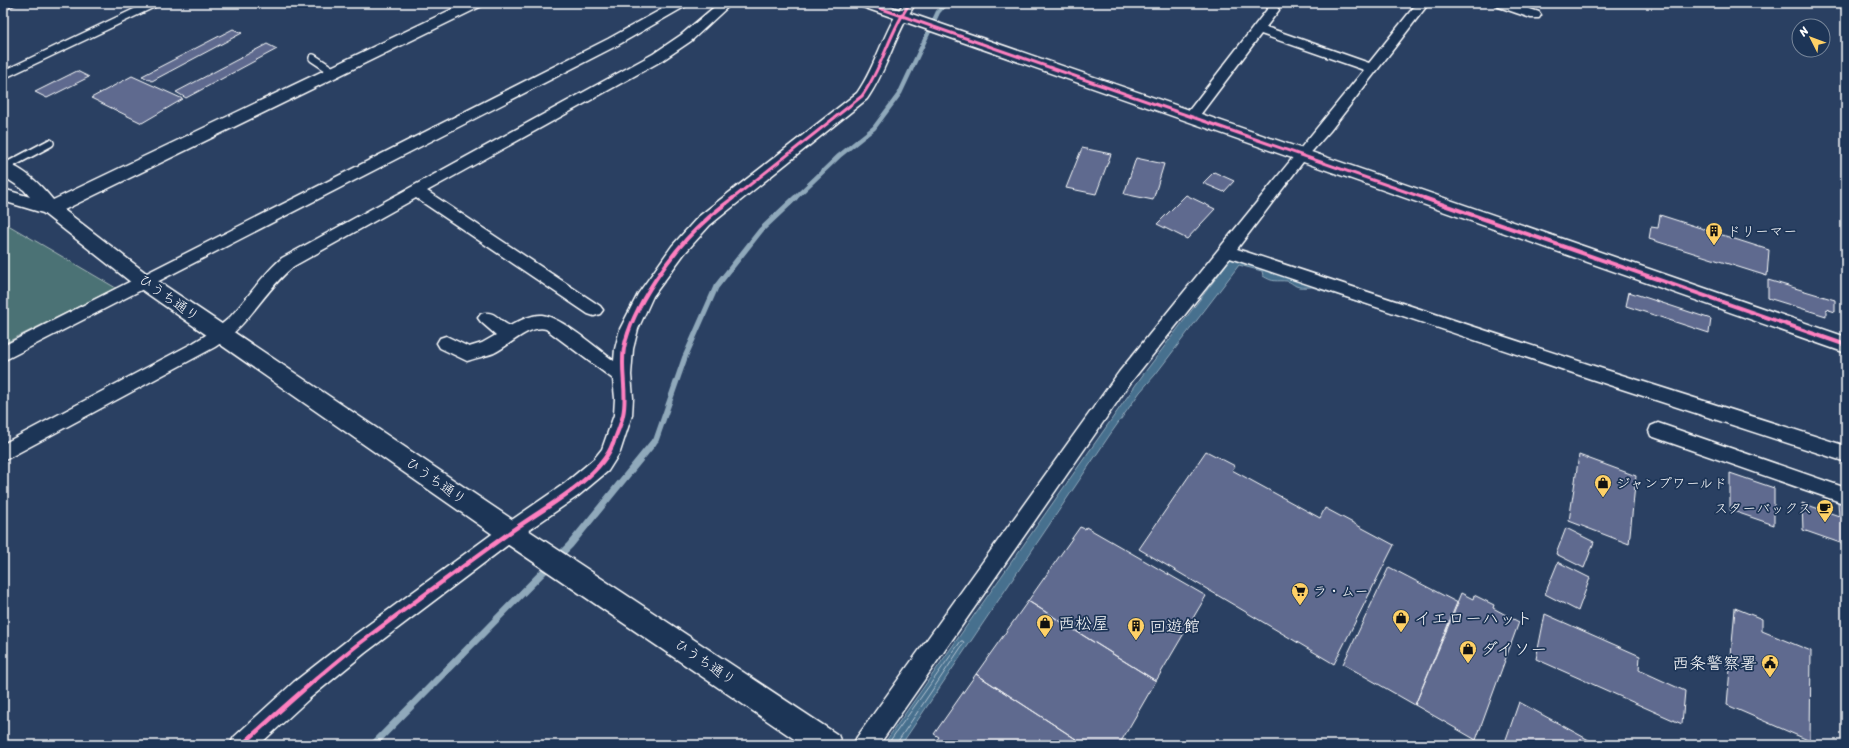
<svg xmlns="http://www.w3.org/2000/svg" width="1849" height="748" viewBox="0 0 1849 748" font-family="Sriracha,'Klee One',sans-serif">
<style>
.green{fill:#4c7274;stroke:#a6b8ba}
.water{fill:#466f8e;stroke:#90a9bb}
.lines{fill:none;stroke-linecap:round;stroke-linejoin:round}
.shore{stroke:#b5c5d2;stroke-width:1}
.stream-far2{stroke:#90a9bb;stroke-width:4.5}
.stream-far1{stroke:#90a9bb;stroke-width:5.5}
.stream{stroke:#90a9bb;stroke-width:7}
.building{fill:#5f6b8f;stroke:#fff}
.service-casing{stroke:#fff;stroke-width:10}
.minor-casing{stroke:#fff;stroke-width:3}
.tertiary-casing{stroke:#fff;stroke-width:3}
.service{stroke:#1d3557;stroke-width:7}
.minor{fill:#1d3557;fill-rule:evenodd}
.tertiary{fill:#1d3557;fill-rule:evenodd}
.cycleway-far2-casing{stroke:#1d3557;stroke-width:5}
.cycleway-far1-casing{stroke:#1d3557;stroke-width:6}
.cycleway-casing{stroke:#1d3557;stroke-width:7}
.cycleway-far2{stroke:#ff80c0;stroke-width:3}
.cycleway-far1{stroke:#ff80c0;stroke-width:4}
.cycleway{stroke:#ff80c0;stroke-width:4.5}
.labels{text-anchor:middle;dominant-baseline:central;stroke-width:3.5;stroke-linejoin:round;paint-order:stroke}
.poi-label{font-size:14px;fill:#fff;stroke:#1d3557;text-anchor:start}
.street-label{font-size:14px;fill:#fff;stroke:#1d3557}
.near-poi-label{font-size:17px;fill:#fff;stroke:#1d3557;text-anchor:start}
</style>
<rect width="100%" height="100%" fill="#2a4062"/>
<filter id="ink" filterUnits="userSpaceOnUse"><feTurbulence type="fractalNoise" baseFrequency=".025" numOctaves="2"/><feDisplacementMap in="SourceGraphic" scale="8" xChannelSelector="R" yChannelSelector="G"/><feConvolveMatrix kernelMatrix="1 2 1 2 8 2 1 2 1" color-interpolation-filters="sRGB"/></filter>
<g filter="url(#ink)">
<path class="green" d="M3,222L116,288L3,344Z"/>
<path class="water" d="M1232,257L1514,353L1312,287C1307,287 1300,288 1296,286C1292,284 1291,282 1287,281C1276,280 1274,283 1263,276L1262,271L1239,265L1155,375L1140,392L1109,436L901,745H883L1142,376Z"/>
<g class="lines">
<path class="shore" d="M887,745L961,641H963L964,643L898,741V745"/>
<path class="stream-far2" d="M794,199L839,156L874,128L900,93L938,12L946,3"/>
<path class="stream-far1" d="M652,444L656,440L685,357L716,287L761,230L795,198"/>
<path class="stream" d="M558,557L570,545L653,443
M373,745L550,565"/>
</g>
<path class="building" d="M3,3H20L3,11Z
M233,29L242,33L152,81L142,76Z
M267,44L277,49L186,98L176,92Z
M77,71L89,77L47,98L35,92Z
M132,76L183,99L142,123L91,98Z
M1082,148L1111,154L1096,194L1066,188Z
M1136,158L1164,164L1153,200L1124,194Z
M1214,172L1234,181L1224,192L1203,183Z
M1186,195L1215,209L1187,239L1157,224Z
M1660,215L1769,250L1767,276L1649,239L1651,227L1658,228Z
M1768,280L1835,300V312L1826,309V316L1768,298Z
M1629,292L1711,319L1709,333L1626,306Z
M1206,451L1235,466L1232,470L1320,518L1325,508L1394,545L1334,664L1139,549Z
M1579,455L1636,476L1629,544L1569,521Z
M1730,473L1774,488V525L1730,510Z
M1838,502L1846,505V545L1803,530L1802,503L1839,516Z
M1080,527L1085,529L1086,527L1206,596L1156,681L1028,601Z
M1566,528L1594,542L1584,568L1556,554Z
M1558,562L1590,578L1578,611L1545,594Z
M1389,567L1458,603L1415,705L1343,664Z
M1461,593L1473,599L1474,595L1494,605L1493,608L1519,622L1476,740L1415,705Z
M1028,601L1156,681L1119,745H1085L976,674Z
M1735,608L1762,619V631L1811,651L1810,741L1727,705Z
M1545,614L1640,656L1639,670L1685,691L1682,724L1536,659Z
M976,674L1085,745H933L939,737L934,734Z
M1519,702L1598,745H1504Z"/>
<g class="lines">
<defs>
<path id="service" d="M313,58L334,72
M3,75L155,3
M3,168L50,143"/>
<path id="minor" d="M673,3H688L686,6L618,45L3,361V346L608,39Z
M719,3H732L691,41L663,60L427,191L600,306L603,310L600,314L594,316L588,314L416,198L294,266C263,291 251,324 215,347L3,461V444L193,343C206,335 220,327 231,316C249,297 262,275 282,258L653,54L681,35Z
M904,3H916C895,33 888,69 867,99L710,225L684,254L653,296L638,329L633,349L631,375L633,398L632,415L620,452L608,471L578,496L517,538L365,653L310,698L259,745H230L234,737L294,682L349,639L503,526L564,484L594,459L602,449L614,415L615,398L613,379L546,329C530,324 509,346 494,353C486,356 476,358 467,361L440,348L437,343L440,338L446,336L469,347L482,343L496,335L481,322L478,318L481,314C495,309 499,322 510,326C518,321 533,314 542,315C561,317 598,349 614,361L615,349L620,329L638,294L672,246L698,217L857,93C877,65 883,31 904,3Z
M1417,3H1429L1330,131L1306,158L1237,249L1603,369L1846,446V462L1591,379L1230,258L1131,382L879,745H853L857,737L1119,372L1364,70L1261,34L1197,119H1187L1185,116L1187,113L1269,7H1277L1279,10L1266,27L1369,63Z
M1494,3H1512L1539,12L1541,15L1539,18H1531L1496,6Z
M1658,423L1846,488V504L1651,436L1649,431L1651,426Z"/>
<path id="tertiary" d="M465,3H485L482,6L64,210L146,273L519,524L838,735L842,745H803L501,540L132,283L43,213L3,201V189L30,197L24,190L3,176V162C24,168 40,184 53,200Z
M857,3H880L1846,337V353L860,6Z"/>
</defs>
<use href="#service" class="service-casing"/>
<use href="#minor" class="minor-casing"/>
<use href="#tertiary" class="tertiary-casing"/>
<use href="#service" class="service"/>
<use href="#minor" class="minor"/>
<use href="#tertiary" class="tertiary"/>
<defs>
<path id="cycleway-far2" d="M865,3L1427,199
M732,199L862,96C883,67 889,32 910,3"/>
<path id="cycleway-far1" d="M1424,198L1846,345
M613,444C616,435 621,425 623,415C628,394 620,371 624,348C632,307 673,249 705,221C714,212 724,205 733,198"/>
<path id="cycleway" d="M242,745C279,711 317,677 356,646C407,607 458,570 509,533C540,510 601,479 613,443"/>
</defs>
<use href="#cycleway-far2" class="cycleway-far2-casing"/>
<use href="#cycleway-far1" class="cycleway-far1-casing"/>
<use href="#cycleway" class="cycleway-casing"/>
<use href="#cycleway-far2" class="cycleway-far2"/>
<use href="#cycleway-far1" class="cycleway-far1"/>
<use href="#cycleway" class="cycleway"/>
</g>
</g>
<defs>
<symbol id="building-pin" viewBox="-11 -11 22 30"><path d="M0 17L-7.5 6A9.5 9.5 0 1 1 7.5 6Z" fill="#ffd166" stroke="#1d3557"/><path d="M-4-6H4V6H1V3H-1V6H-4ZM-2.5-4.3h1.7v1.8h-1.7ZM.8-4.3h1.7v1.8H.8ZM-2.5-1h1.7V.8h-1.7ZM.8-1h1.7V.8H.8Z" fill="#111"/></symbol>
<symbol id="shop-pin" viewBox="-11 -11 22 30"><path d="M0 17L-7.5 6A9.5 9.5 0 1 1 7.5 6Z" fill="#ffd166" stroke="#1d3557"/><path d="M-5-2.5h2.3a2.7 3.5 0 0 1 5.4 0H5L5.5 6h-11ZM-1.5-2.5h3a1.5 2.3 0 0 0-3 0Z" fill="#111"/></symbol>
<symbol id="cafe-pin" viewBox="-11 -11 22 30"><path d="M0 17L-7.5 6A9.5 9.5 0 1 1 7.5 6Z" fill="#ffd166" stroke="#1d3557"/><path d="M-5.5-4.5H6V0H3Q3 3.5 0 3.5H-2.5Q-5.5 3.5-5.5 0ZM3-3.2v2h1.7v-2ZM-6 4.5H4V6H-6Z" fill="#111"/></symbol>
<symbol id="supermarket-pin" viewBox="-11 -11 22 30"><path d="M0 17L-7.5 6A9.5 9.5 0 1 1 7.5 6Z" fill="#ffd166" stroke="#1d3557"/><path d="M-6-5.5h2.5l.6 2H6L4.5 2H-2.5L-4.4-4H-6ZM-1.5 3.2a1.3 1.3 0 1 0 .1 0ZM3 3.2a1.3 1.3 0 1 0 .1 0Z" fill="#111"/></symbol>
<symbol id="civic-pin" viewBox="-11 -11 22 30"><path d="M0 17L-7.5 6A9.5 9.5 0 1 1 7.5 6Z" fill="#ffd166" stroke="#1d3557"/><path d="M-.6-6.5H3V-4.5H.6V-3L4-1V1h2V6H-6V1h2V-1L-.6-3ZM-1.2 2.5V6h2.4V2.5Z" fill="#111"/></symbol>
</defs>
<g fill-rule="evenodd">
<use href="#building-pin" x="1704" y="221" width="20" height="27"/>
<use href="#shop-pin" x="1593" y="473" width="20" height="27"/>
<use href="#cafe-pin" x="1815" y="498" width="20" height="27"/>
<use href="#supermarket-pin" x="1290" y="581" width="20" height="27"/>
<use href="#shop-pin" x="1391" y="608" width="20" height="27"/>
<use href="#shop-pin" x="1035" y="613" width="20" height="27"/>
<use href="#building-pin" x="1126" y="616" width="20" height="27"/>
<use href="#shop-pin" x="1458" y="639" width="20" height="27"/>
<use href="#civic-pin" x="1760" y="653" width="20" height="27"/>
</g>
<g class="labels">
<g class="poi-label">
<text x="1727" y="231">ドリーマー</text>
<text x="1616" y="483">ジャンプワールド</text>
<text x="1812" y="508" text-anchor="end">スターバックス</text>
<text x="1313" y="591">ラ・ムー</text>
</g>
<g class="street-label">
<text transform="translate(169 298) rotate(35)">ひうち通り</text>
<text transform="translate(436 481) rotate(35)">ひうち通り</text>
<text transform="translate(705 662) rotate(34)">ひうち通り</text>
</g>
<g class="near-poi-label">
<text x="1414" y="618">イエローハット</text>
<text x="1058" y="623">西松屋</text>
<text x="1149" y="626">回遊館</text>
<text x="1481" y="649">ダイソー</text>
<text x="1757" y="663" text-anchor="end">西条警察署</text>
</g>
</g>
<rect width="1849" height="748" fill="none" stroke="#1d3557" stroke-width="16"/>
<rect x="8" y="8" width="1833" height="732" fill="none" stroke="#fff" stroke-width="1.5" filter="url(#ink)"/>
<g transform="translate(1811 38) rotate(312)"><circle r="19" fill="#1d3557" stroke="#77869a"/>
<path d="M0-3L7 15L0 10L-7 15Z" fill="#ffd166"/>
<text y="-6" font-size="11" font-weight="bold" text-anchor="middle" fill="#ffffff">N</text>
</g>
</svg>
